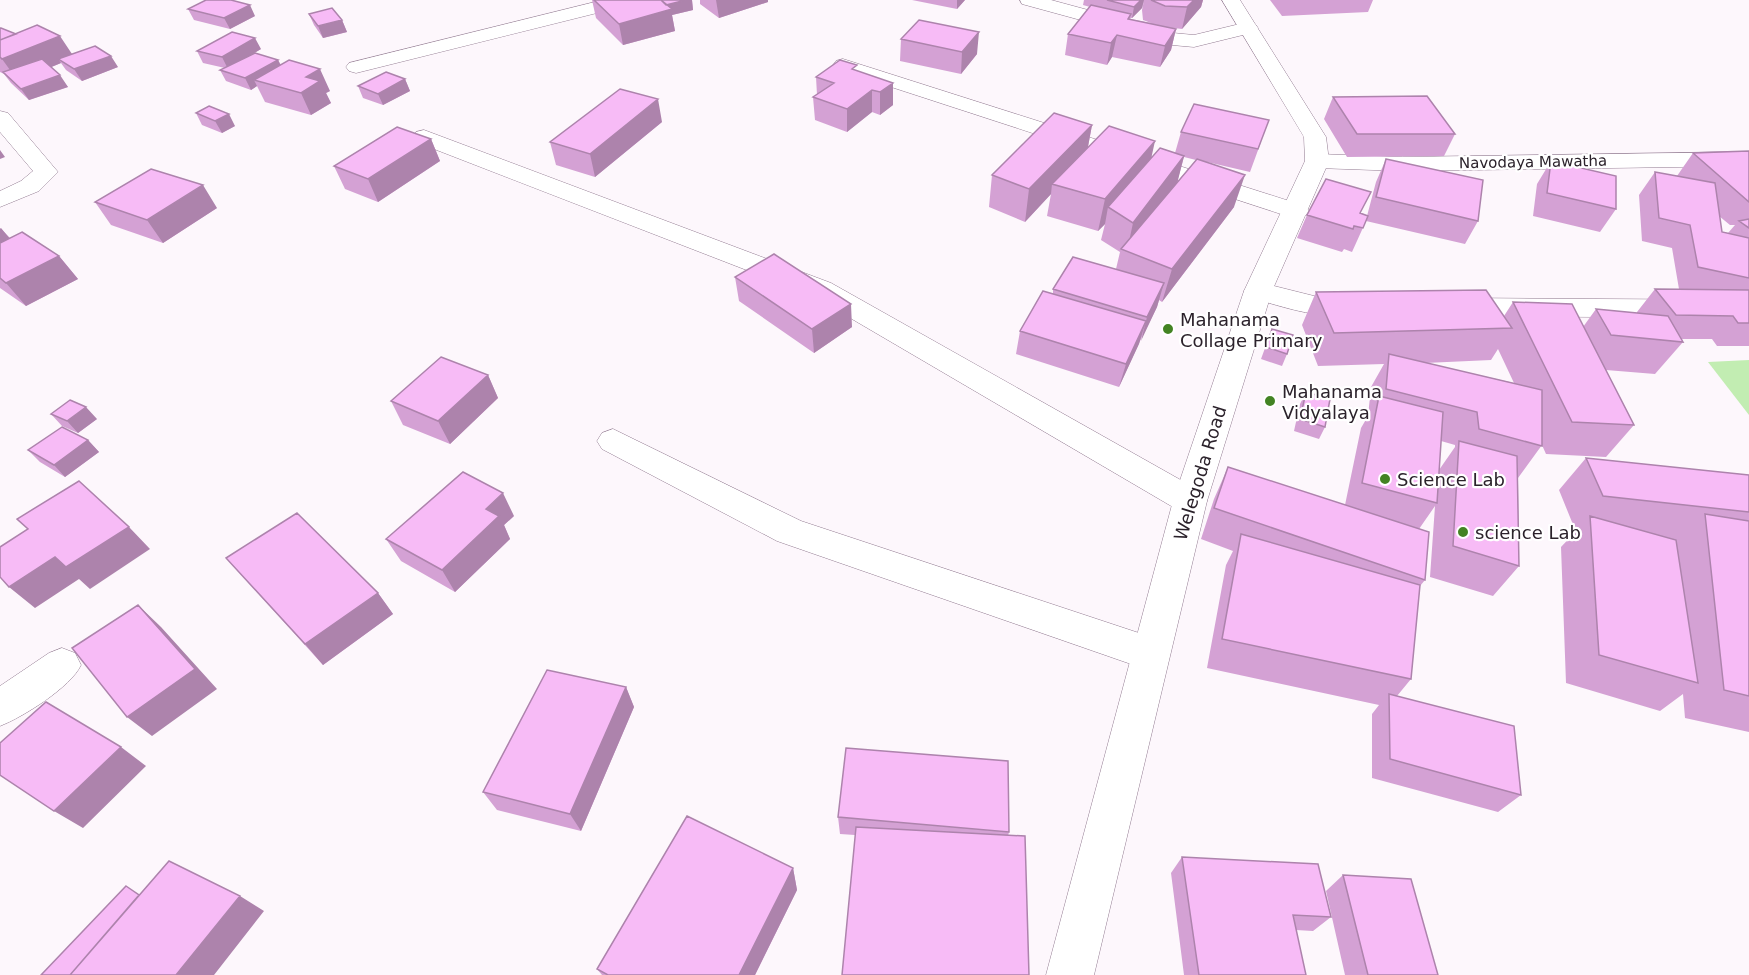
<svg xmlns="http://www.w3.org/2000/svg" width="1749" height="975" viewBox="0 0 1749 975" font-family="'DejaVu Sans',sans-serif">
<style>
.green{fill:#c2edb2}
.lines{fill:none;stroke-linecap:round;stroke-linejoin:round}
.street-casing{stroke:#937c92;stroke-width:1}
.secondary-casing{stroke:#937c92;stroke-width:1}
.street{fill:#fff;fill-rule:evenodd}
.secondary{fill:#fff;fill-rule:evenodd}
.wall{fill:#d4a1d4;fill-rule:evenodd}
.shaded-wall{fill:#ad83ac}
.building{fill:#f7bbf6;stroke:#ad83ac;stroke-width:1.5}
.poi-dot{fill:#438323;stroke:#fff;stroke-width:2}
.labels{text-anchor:middle;dominant-baseline:central;stroke-width:4.5;stroke-linejoin:round;paint-order:stroke}
.far-street-label{font-size:15px;fill:#2b222b;stroke:#fff}
.poi-label{font-size:18px;fill:#2b222b;stroke:#fff;text-anchor:start}
.street-label{font-size:18px;fill:#2b222b;stroke:#fff}
</style>
<rect width="100%" height="100%" fill="#fdf7fc"/>
<path class="green" d="M1749,360V415L1708,362Z"/>
<g class="lines">
<defs>
<path id="street" d="M603,0H635L633,4L356,73L349,71L346,67L349,63Z
M1020,0H1051L1173,33L1194,35L1248,22L1255,24L1258,28L1255,32L1194,47L1172,45L1022,4Z
M843,59L1305,206L1309,211L1305,216L1296,219L1287,216L836,69L833,65L836,61Z
M0,111L8,113L58,172L39,191L0,207V191L21,181L33,171L0,132Z
M424,130L831,283L1202,492L1207,501L1202,510L1190,514L1178,510L811,295L416,142L413,137L416,132Z
M1749,152V166L1402,171L1317,168L1309,166L1305,161L1309,156L1317,154L1402,157Z
M1258,282L1318,297L1364,300L1368,306L1364,312C1326,323 1285,307 1248,297L1244,291L1248,285Z
M1454,298L1749,300V318L1454,316L1444,313L1440,307L1444,301Z
M613,429L801,521L1151,637L1164,642L1170,654L1164,666L1151,671L777,541L602,449L597,441L602,433Z
M62,648L75,653L81,665C71,687 23,717 0,726V686L49,653Z"/>
<path id="secondary" d="M1222,0H1240L1326,137L1329,161L1272,291L1207,501L1094,975H1046L1173,501L1244,291L1305,161L1304,137Z"/>
</defs>
<use href="#street" class="street-casing"/>
<use href="#secondary" class="secondary-casing"/>
<use href="#street" class="street"/>
<use href="#secondary" class="secondary"/>
</g>
<path class="wall" d="M592,0H692L693,10L672,15L675,31L623,45L596,18Z
M700,0H768V2L719,18L700,4Z
M912,0H965L957,9Z
M1084,0H1144L1142,8L1132,18H1131L1130,19L1151,23L1143,20L1142,10L1144,0H1203L1201,7L1182,29L1174,28L1176,29L1171,50L1160,67L1112,57L1107,65L1065,55L1068,34L1090,7L1083,5Z
M1270,0H1373L1368,12L1282,16Z
M188,9L255,16L230,29L194,20Z
M309,14L342,20L347,32L323,38L314,25Z
M0,28L72,54L118,67L82,81L66,70L61,63L51,67L68,87L29,100L11,83L4,74L0,72Z
M901,39L977,54L961,74L900,61Z
M261,49L252,54L278,60L281,65L330,91L326,93L331,103L311,115L265,102L257,86L251,90L226,81L220,70L225,68L203,63L197,51Z
M857,71L893,83V105L880,115L872,112L847,132L815,120L813,97L817,95L816,77Z
M405,79L410,91L383,105L363,98L358,86Z
M1333,97L1455,134L1444,156L1347,157L1324,119Z
M196,113L235,126L222,133L202,125Z
M662,122L595,177L556,165L550,142Z
M1092,125L1088,147L1151,157L1175,153L1181,132L1261,142L1250,172L1207,162L1234,207L1162,302L1159,300L1157,307L1140,341L1119,387L1016,354L1020,331L1053,293V289L1116,269L1120,252L1101,240L1105,224L1098,231L1047,216L1051,194L1025,222L989,207L992,175ZM1184,157L1196,160L1177,182Z
M431,139L440,161L378,202L345,189L334,166Z
M1749,151V346H1717L1712,339H1682L1683,342L1655,374L1606,370L1634,425L1606,457L1546,454L1542,445L1518,478L1519,566L1493,596L1430,577L1435,506L1419,529L1425,580L1420,586L1411,679L1397,696L1521,795L1498,812L1372,778V714L1379,705L1207,668L1226,565L1233,551L1201,539L1214,499L1228,467L1345,505L1361,428L1368,416L1371,387L1384,364L1318,366L1302,325L1316,292L1504,316L1513,302L1583,327L1596,309L1637,313V312L1655,289H1679L1672,248L1642,241L1639,195L1655,172L1677,176L1693,153ZM1719,216L1730,225H1735L1728,233L1722,232ZM1498,349L1514,383L1425,363L1491,360ZM1441,441L1455,445V447L1439,470Z
M1386,159L1478,221L1465,244L1366,221L1352,252L1344,249L1342,252L1297,238L1307,215L1361,214L1367,216L1376,182Z
M1551,161L1616,209L1600,232L1533,216L1537,184Z
M95,202L217,208L163,243L111,225Z
M0,228L10,238L59,256L78,279L26,306L0,288Z
M735,277L852,327L814,353L739,301Z
M1272,329L1287,354L1282,366L1261,359Z
M488,375L498,398L450,444L403,425L391,401Z
M1306,392L1325,427L1319,439L1294,431L1300,404Z
M51,414L97,419L78,433L62,426Z
M88,440L99,452L65,477L40,462L28,450Z
M1586,458L1749,475V732L1685,718L1683,694L1660,711L1566,683L1561,547L1579,528L1574,527L1559,490Z
M514,516L504,525L510,539L455,592L401,561L386,539Z
M226,558L378,593L393,614L323,665Z
M626,687L634,707L581,831L497,810L483,792Z
M838,817L1009,832L1008,836L855,835L840,834Z
M1182,857L1331,917L1313,931L1296,930L1306,975H1184L1171,873Z
M793,868L797,890L755,975H602L597,969Z
M1343,875L1438,975H1345L1326,891Z"/>
<path class="shaded-wall" d="M686,0H692L693,10L672,15L675,31L623,45L619,24L661,6Z
M716,0H768V2L719,18Z
M957,0H965L957,9Z
M1141,0H1144L1142,8L1132,18L1134,7Z
M1194,0H1203L1201,7L1182,29L1187,7Z
M250,5L255,16L230,29L224,18Z
M342,20L347,32L323,38L318,26Z
M1176,29L1171,50L1160,67L1165,46Z
M979,32L977,54L961,74L962,52Z
M1117,35L1112,57L1107,65L1111,43Z
M60,36L74,57L58,59L61,63L18,81L2,59Z
M255,38L261,49L228,69L222,57Z
M111,56L118,67L82,81L74,69Z
M278,60L284,72L254,80L257,86L251,90L245,78Z
M320,69L330,91L326,93L331,103L311,115L301,93L306,77Z
M60,75L68,87L29,100L21,89Z
M405,79L410,91L383,105L378,94Z
M893,83V105L880,115V92Z
M872,90V112L847,132V109Z
M658,99L662,122L595,177L590,154Z
M229,114L235,126L222,133L215,121Z
M1092,125L1086,157L1052,184L1051,194L1025,222L1029,189Z
M431,139L440,161L378,202L368,179Z
M1155,141L1148,173L1108,207L1105,224L1098,231L1105,199Z
M0,150L5,157L0,159Z
M1184,156L1176,188L1127,251L1133,223Z
M1245,175L1234,207L1162,302L1172,269Z
M203,185L217,208L163,243L147,220Z
M1,228L21,252L0,263V229Z
M59,256L78,279L26,306L6,283Z
M1164,283L1157,307L1141,341L1147,317Z
M851,304L852,327L814,353L812,329Z
M1146,321L1139,344L1119,387L1126,364Z
M488,375L498,398L450,444L438,421Z
M86,407L97,419L78,433L67,421Z
M88,440L99,452L65,477L54,465Z
M503,493L514,516L504,525L510,539L455,592L442,570L486,509Z
M129,527L150,549L90,589L79,579L35,608L9,587L55,557Z
M378,593L393,614L323,665L305,644Z
M138,605L161,627L217,689L152,736L127,717Z
M626,687L634,707L581,831L570,814Z
M121,747L146,766L83,828L54,811Z
M793,868L797,890L755,975H739Z
M240,896L264,911L214,975H176Z"/>
<path class="building" d="M206,0H231L250,5L224,18L188,9Z
M594,0H661L672,9L619,24Z
M661,0H686L666,5Z
M1107,0H1141L1134,7Z
M1151,0H1194L1187,7L1165,6Z
M1091,5L1131,14L1128,19L1176,29L1165,46L1117,35L1111,43L1068,34Z
M332,8L342,20L318,26L309,14Z
M919,20L979,32L962,52L901,39Z
M37,25L60,36L2,59L0,57V40Z
M0,28H1L16,34L0,40Z
M232,32L255,38L222,57L197,51Z
M95,46L111,56L74,69L58,59Z
M255,53L278,60L245,78L220,70Z
M42,59L60,75L21,89L3,72Z
M289,60L320,69L306,77L320,81L301,93L254,80Z
M840,60L857,65L852,69L893,83L880,92L872,90L847,109L813,97L834,83L816,77Z
M386,72L405,79L378,94L358,86Z
M620,89L658,99L590,154L550,142Z
M1427,96L1455,134H1357L1333,97Z
M1194,104L1269,120L1258,149L1181,132Z
M209,106L229,114L215,121L196,113Z
M1054,113L1092,125L1029,189L992,175Z
M1109,126L1155,141L1105,199L1052,184Z
M397,127L431,139L368,179L334,166Z
M1160,148L1184,156L1133,223L1108,207Z
M1749,151V202L1693,153Z
M1197,159L1245,175L1172,269L1121,249Z
M1386,159L1483,180L1478,221L1376,197Z
M1551,161L1616,176V209L1547,193Z
M151,169L203,185L147,220L95,202Z
M1655,172L1715,183L1722,232L1749,238V278L1698,267L1690,225L1659,218Z
M1326,179L1371,192L1360,213L1368,216L1363,228L1354,226L1353,229L1307,215Z
M1749,219V228L1739,221Z
M22,232L59,256L6,283L0,278V243Z
M774,254L851,304L812,329L735,277Z
M1073,257L1164,283L1147,317L1053,289Z
M1655,289L1749,290V323H1738L1733,316L1676,315Z
M1486,290L1512,328L1334,333L1316,292Z
M1043,291L1146,321L1126,364L1020,331Z
M1513,302L1572,304L1634,425L1572,422Z
M1596,309L1668,316L1683,342L1611,335Z
M1272,329L1293,335L1287,354L1266,347Z
M1389,354L1542,390V446L1479,429L1477,412L1386,389Z
M441,357L488,375L438,421L391,401Z
M1306,392L1330,399L1325,427L1300,419Z
M1379,396L1443,412L1437,503L1362,483Z
M70,400L86,407L67,421L51,414Z
M62,427L88,440L54,465L28,450Z
M1459,441L1517,456L1519,566L1453,546Z
M1586,458L1749,475V512L1603,496Z
M1228,467L1429,532L1425,580L1214,508Z
M463,472L503,493L486,509L499,516L442,570L386,539Z
M79,481L129,527L66,567L55,557L9,587L0,577V547L28,529L17,519Z
M297,513L378,593L305,644L226,558Z
M1705,514L1749,521V696L1724,690Z
M1590,516L1676,540L1698,683L1599,655Z
M1241,534L1420,585L1411,679L1222,639Z
M138,605L195,669L127,717L72,648Z
M547,670L626,687L570,814L483,792Z
M1389,694L1514,726L1521,795L1390,759Z
M46,702L121,747L54,811L0,775V743Z
M846,748L1008,761L1009,832L838,817Z
M687,816L793,868L739,975H608L597,969Z
M856,827L1025,836L1029,975H842Z
M1182,857L1318,864L1331,917L1293,915L1306,975H1199Z
M169,861L240,896L176,975H70Z
M1343,875L1411,879L1438,975H1368Z
M126,886L139,895L70,975H41Z"/>
<g class="poi-dot">
<circle cx="1168" cy="329" r="6"/>
<circle cx="1270" cy="401" r="6"/>
<circle cx="1385" cy="479" r="6"/>
<circle cx="1463" cy="532" r="6"/>
</g>
<g class="labels">
<g class="far-street-label">
<text transform="translate(1533 162) rotate(-1)">Navodaya Mawatha</text>
</g>
<g class="poi-label">
<text x="1180" y="319">Mahanama<tspan x="1180" dy="21">Collage Primary</tspan></text>
<text x="1282" y="391">Mahanama<tspan x="1282" dy="21">Vidyalaya</tspan></text>
<text x="1397" y="479">Science Lab</text>
<text x="1475" y="532">science Lab</text>
</g>
<g class="street-label">
<text transform="translate(1200 473) rotate(-73)">Welegoda Road</text>
</g>
</g>
</svg>
